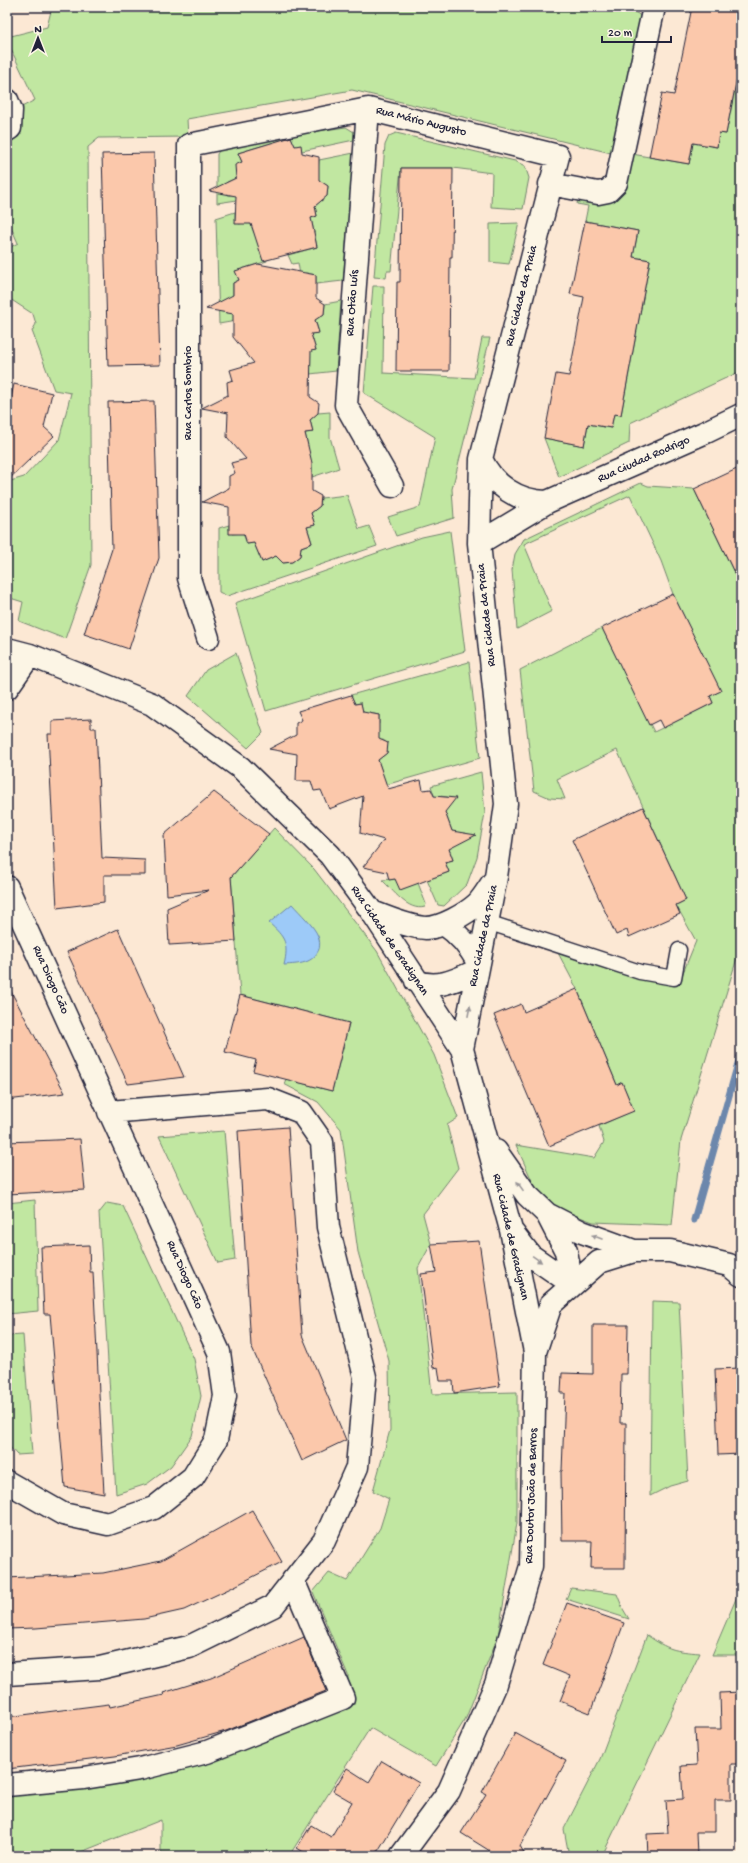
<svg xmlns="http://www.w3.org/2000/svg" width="748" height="1863" viewBox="0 0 748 1863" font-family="'Gochi Hand',sans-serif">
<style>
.green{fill:#c1e7a1;stroke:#72846e}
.water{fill:#9dcaf8;stroke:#6c87ac}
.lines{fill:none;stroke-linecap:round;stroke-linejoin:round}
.stream{stroke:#6c87ac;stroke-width:7}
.building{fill:#fbc8ab;stroke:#22223b}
.lane-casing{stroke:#22223b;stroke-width:17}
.street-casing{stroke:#22223b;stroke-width:25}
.lane{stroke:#fcf5e5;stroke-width:14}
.street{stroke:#fcf5e5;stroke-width:22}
.oneway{fill:#9a9698}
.labels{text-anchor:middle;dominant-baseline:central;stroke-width:3;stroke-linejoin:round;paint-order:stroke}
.street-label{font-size:12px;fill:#22223b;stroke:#fcf5e5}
</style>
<rect width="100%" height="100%" fill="#fce8d4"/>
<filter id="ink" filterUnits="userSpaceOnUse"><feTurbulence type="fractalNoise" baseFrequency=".025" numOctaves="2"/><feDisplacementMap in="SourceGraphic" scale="8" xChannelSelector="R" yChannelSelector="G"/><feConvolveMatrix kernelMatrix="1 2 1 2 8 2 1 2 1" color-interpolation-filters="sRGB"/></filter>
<g filter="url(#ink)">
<path class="green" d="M52,7H627L641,16L611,153L352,90L187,119L188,137L99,138L88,147L91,565L65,639L19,621L23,602L7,597V482L24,477L59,440L71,393L54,390L32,331L36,324L33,314L7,297V249L18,243L7,218V137L18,109L35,100L7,41V37L47,27Z
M741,82V371L630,423L629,443L559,477L544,438L584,446L588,424L611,428L614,414L621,415L650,260L633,257L638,231L585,221L588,206L577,204L579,195L601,198L632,154L689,164L693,143L717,147L719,133L726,134L736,85Z
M346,127L354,132V140L302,151L295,146L291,137L238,153L242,162L236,178L227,182L226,188L228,195H232L236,193L237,200L217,203V154L221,148L253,140Z
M396,133L515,161L525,166L529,178L523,209L491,207L492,173L453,168H401L391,271H387L386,278L374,277L385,145L389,136Z
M354,153L343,281L316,284V275L306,273L300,275L298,263L292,264L288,255L317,247L311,218L317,216L315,206L327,196L328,186L323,183H317L319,160Z
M235,212V220L239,224L250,222L254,233L261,232L267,261L236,271L239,280L233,283V311L236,321L219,324L216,218Z
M519,223L509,264L490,262V224Z
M373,286H384L383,373L474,378L482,338H490L452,489L454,518L396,536L388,517L420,507L435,437L364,393Z
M341,301L336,371L310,374L301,372L282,354L316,350L311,334L319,332L315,320L324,314L325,304Z
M330,412V437L339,468L312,477V468L302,466L286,452L308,446L305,433L313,432L310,420L318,413Z
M641,483L648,486L694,489L741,587V945L681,1140L672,1225L593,1222L542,1203L516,1145L594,1158L604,1142L599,1126L634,1110L622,1083L617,1085L577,989L556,949L678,985L696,941L676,905L686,900L617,750L557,779L565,799L550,798L534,791L520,670L602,628L654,732L713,703L710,696L720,691L673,594L661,561L630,495L524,544L552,611L517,629L512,570L515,554L524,539Z
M347,495L359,529L369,526L377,546L227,596L219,592V528L229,525V530L232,534L243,533L247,544L254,543L262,562L276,556L283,563L292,562L300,556L301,547L312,543L307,527L315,525L311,513L320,506L321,498Z
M450,531L465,651L266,711L235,603L422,537Z
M236,653L263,733L248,748L188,696L206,670Z
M469,662L480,758L378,787L382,772L378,760L387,753V743L383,740L378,741L373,728L379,724V715L369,713L363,715L361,703L355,704L351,695Z
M481,772L485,813L477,857L467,884L444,906L438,905L427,880L449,872L445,862L453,860L449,849L452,831L445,812L448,797L439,796L435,798L431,786Z
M274,828L314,869L377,951L434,1055L458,1118L447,1125L458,1168L423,1214L431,1244L418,1268L432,1394L517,1392V1523L498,1636L466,1718L436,1766L370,1728L289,1856H161V1820L71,1856H7V1789L83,1784L347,1700L348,1675L313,1592L329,1573L347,1581L380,1528L389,1499L373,1491L390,1430L389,1361L358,1252L341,1129L318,1102L284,1084L286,1079L332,1091L349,1023L240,995L231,877Z
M395,879L418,883L426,904L425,907C408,912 393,890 382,880Z
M224,1131L235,1260L218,1263L159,1136Z
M35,1200L38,1311L7,1314V1203Z
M107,1203L123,1206L194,1359L201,1396L192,1436L171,1466L147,1484L116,1494L99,1213Z
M652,1301L679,1302L688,1481L670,1486L650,1496Z
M23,1335L32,1454L17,1455L7,1444V1336Z
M741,1587V1655H712Z
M571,1588L617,1594L623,1609L629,1619L566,1599Z
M647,1635C668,1650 675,1651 700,1653L602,1856H569L564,1829L600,1759Z"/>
<path class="water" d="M292,904C300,913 314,926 318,936C320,940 320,945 319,949C313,964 299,964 284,965C289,944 285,937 269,923Z"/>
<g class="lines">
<path class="stream" d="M694,1220L741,1053"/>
</g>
<path class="building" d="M692,7H741V57L726,134L719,133L717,147L693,143L689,164L649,157L662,93L674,95Z
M291,137L295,146L301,145L302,153L319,157V180L328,186L327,196L315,206L317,216L311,218L317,247L263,261L251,224H235L236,196L209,191L236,178L235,165L242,162L238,153Z
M154,153L160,365L108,366L102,154Z
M401,168H453L452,257H450L449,371H396L397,282H400Z
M585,221L638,231L633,257L650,260L621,415L614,414L611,428L588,424L584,446L544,438L556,374L569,376L584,297L570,294Z
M258,264L316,275V298L325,304L324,314L315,320L319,333L311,334L316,350L311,351L310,397L319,403L318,413L310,420L313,432L305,433L312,463V491L321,496L320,506L311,513L315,525L307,527L312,543L301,547L300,556L292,562L283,563L276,556L262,562L254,543L247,544L244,534H229V507L202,502L229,488V476L235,473L231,463L246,459L227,437L228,413L202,408L228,395L227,382L233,380L230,370L254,363L233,337V314L206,309L233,295V283L239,280L235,271Z
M14,384L52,393L44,427L54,436L7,481V416Z
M154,401L159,558L129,649L84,634L112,549L108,402Z
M741,467V587L694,489Z
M673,594L721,691L710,696L713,703L663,728L659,720L649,725L602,628Z
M351,695L355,704L361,703L363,712L379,715V739L388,743L387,753L378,760L388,789L421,780L423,790L431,789L434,796L456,798L445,812L452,831L476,835L449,849L453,860L445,862L449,872L400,890L395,879L389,880L387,872L363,867L384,840L360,833L363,796L329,809L321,790L314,791L311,781H296L297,754L269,749L296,735V723L302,720L298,711Z
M91,719V728H96L102,858L145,860V875H104V902L57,908L48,734H52V721Z
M214,792L269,834L231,877L236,941L169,945L167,908L209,890L167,895L164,835Z
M643,807L686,900L676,905L680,914L629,937L627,930L616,935L572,840Z
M118,929L160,1023L184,1077L128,1084L67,952Z
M7,984L31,1029L65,1093L7,1100Z
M577,989L617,1085L622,1082L634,1111L549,1146L494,1015L521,1004L524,1012Z
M240,995L349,1023L332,1091L253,1071L256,1060L225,1052Z
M288,1127L302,1335L346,1440L302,1461L251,1346L238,1131Z
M80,1139L85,1190L7,1194V1142Z
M479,1241L500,1386L454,1393L453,1381H440L438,1367L433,1368L421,1274L436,1272L431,1244Z
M89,1245L90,1272H93L104,1494L65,1487L50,1314H44L41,1247Z
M593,1325H628L627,1374H621L620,1423H626L625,1568H591L592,1541H562L561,1471H562L565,1393H561L562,1373L593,1374Z
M741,1368V1454L718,1455L715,1369Z
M252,1510L282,1562L231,1588L184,1610L144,1619L36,1628L7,1629V1578L103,1573L161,1561Z
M567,1603L624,1623L590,1713L560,1701L570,1676L543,1665Z
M304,1637L326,1691L226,1731L177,1745L115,1756L7,1769V1717L109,1704L110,1707L164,1695L163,1693L211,1678Z
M741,1692V1764H731V1800H715V1832H696L697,1856H648L647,1834L668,1833L666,1800L683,1799L681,1766L697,1765L695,1729H721L720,1693Z
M515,1733L566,1761L520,1846L526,1856H498L461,1833L486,1794L482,1792Z
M382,1761L419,1783L375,1856H310L297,1848L311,1825L331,1837L352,1802L333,1791L347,1768L369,1782Z"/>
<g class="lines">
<defs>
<path id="lane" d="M487,922L640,972L674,978L679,950"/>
<path id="street" d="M7,100L11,110L10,128L7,130
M368,109L346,405L392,486
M550,184L598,193L608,191L616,183L654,7
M481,459C493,485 518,502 547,502
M479,543L547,502L706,432L741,415
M208,638L189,578V145L368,109L558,156L481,459L479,543L506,804L496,877L462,1049
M7,649L30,655L152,704L241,768L330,855L372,912L462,1049L511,1230L535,1352
M7,688L30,655
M7,887L219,1352L225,1396L216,1440L193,1477L154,1508L108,1524L63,1514L7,1482
M372,912C389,918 408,927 426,928C441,928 466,914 477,904C483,898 488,889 493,882
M444,924C459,934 469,946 478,962
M416,981C437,990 456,980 476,971
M496,1151L527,1195L547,1214L582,1232L634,1251H670L729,1265L741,1275
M547,1214L566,1251L572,1284
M513,1233L530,1255L572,1284
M7,1674L100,1668L189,1647L273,1606L324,1541L357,1467L365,1377L328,1227L322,1142L301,1112L268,1099L109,1112
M7,1785L84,1778L140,1769L207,1752L343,1698L293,1580
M401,1856L449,1791L496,1684L531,1566L535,1352L551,1304L599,1262L634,1251"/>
</defs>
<use href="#lane" class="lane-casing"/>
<use href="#street" class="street-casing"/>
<use href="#lane" class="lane"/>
<use href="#street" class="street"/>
</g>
<defs><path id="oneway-solid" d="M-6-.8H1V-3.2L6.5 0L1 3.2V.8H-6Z"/></defs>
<g class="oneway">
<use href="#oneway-solid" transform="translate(469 1011) rotate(-79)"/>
<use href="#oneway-solid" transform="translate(520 1186) rotate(-125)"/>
<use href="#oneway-solid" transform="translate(597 1237) rotate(-159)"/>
<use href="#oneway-solid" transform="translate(537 1259) rotate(35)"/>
</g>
</g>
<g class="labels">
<g class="street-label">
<text transform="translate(421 122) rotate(14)">Rua Mário Augusto</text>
<text transform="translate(522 296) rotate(-76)">Rua Cidade da Praia</text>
<text transform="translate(353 303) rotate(-86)">Rua Otão Luís</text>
<text transform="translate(189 393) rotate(-90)">Rua Carlos Sombrio</text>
<text transform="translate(644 460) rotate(-24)">Rua Ciudad Rodrigo</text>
<text transform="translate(487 615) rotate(-96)">Rua Cidade da Praia</text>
<text transform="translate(484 936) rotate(-78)">Rua Cidade da Praia</text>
<text transform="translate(389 941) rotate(56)">Rua Cidade de Gradignan</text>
<text transform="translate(50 980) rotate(66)">Rua Diogo Cão</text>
<text transform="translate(510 1237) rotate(77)">Rua Cidade de Gradignan</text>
<text transform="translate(184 1275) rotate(66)">Rua Diogo Cão</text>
<text transform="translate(532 1496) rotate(-88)">Rua Doutor João de Barros</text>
</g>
</g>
<rect width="748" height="1863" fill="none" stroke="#fcf5e5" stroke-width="24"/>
<rect x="12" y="12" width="724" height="1839" fill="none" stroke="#22223b" stroke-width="1.5" filter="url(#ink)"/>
<g transform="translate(38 38)" stroke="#fcf5e5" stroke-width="3" paint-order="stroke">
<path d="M0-3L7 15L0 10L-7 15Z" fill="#22223b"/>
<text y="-6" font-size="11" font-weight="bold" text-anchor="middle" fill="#22223b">N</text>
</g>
<path d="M602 36v6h69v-6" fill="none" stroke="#22223b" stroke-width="2"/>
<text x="608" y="36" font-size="12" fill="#22223b" stroke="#fcf5e5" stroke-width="3" paint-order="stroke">20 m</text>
</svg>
